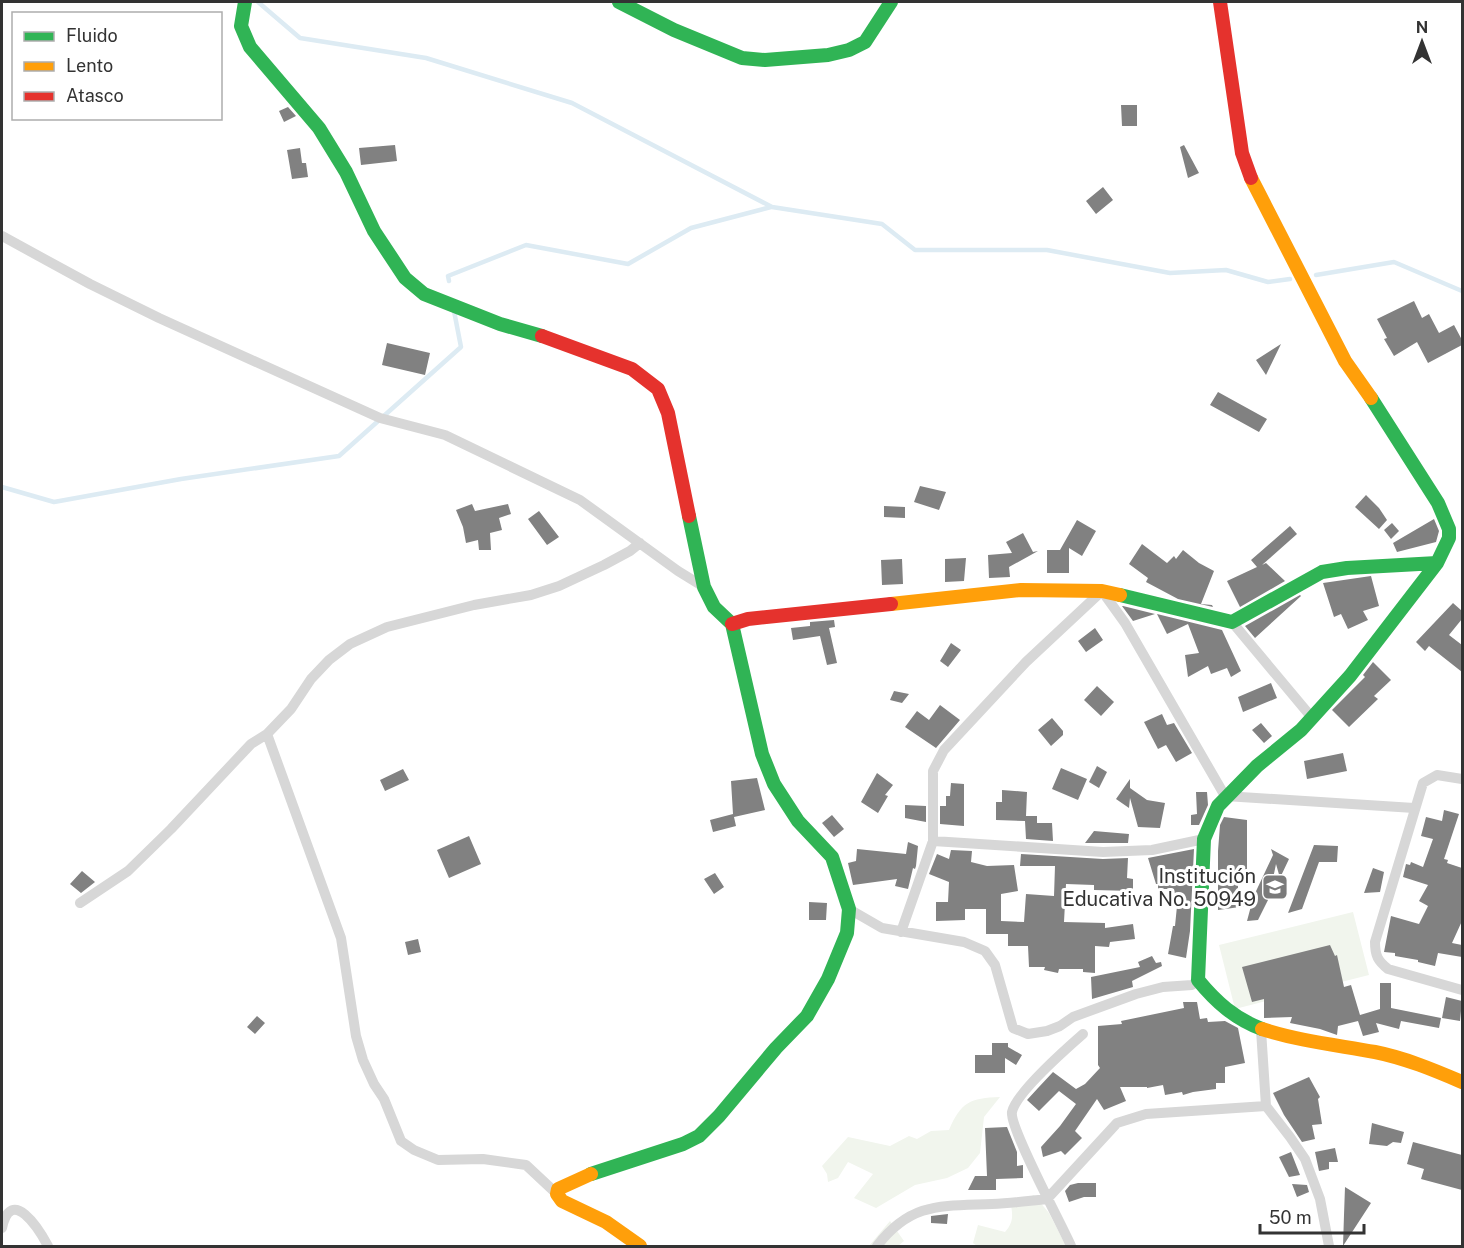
<svg xmlns="http://www.w3.org/2000/svg" width="1464" height="1248" viewBox="0 0 1464 1248" font-family="'Public Sans',sans-serif">
<style>
.green{fill:#f1f5ed}
.lines{fill:none;stroke-linecap:round;stroke-linejoin:round}
.stream{stroke:#ddebf3;stroke-width:4.5}
.building{fill:#818181}
.street{stroke:#d7d7d7;stroke-width:10}
.fast{stroke:#30b455;stroke-width:14}
.slow{stroke:#ff9f0a;stroke-width:14}
.jam{stroke:#e5322d;stroke-width:14}
.labels{text-anchor:middle;dominant-baseline:central;stroke-width:6;stroke-linejoin:round;paint-order:stroke}
.poi-label{font-size:20px;fill:#333;stroke:#fff;text-anchor:end}
</style>
<rect width="100%" height="100%" fill="#fff"/>
<path class="green" d="M1353,912L1369,975L1235,1009L1219,945Z
M1000,1097L984,1117L980,1153L968,1168L947,1178L915,1185L876,1208L854,1198L873,1174L848,1162L838,1178L828,1182L827,1174L822,1166L848,1137L890,1146L909,1136L917,1139L931,1131L949,1130C961,1102 970,1098 1000,1097Z
M1034,1195L1049,1213L1066,1246H977L973,1243L978,1225L1005,1232C1013,1223 1013,1217 1011,1205Z
M890,1221L904,1241L898,1246H869Z"/>
<g class="lines">
<path class="stream" d="M258,2L300,38L426,58L572,103L772,207L882,224L915,250H1047L1170,273L1226,270L1268,282L1290,279
M1316,275L1394,262L1462,291
M449,281L448,276L526,245L628,264L691,228L771,207
M2,487L54,502L181,479L339,456L461,347L454,311"/>
</g>
<path class="building" d="M1121,105H1137V126H1122Z
M288,107L296,116L284,122L279,111Z
M395,145L397,161L361,165L359,148Z
M1184,145L1199,173L1188,178L1180,147Z
M300,148L302,163H306L308,177L292,179L287,150Z
M1103,187L1113,200L1096,214L1086,201Z
M1414,301L1422,318L1429,314L1439,333L1454,325L1462,340V345L1428,363L1417,342L1394,356L1384,339L1387,338L1377,319Z
M387,343L430,353L425,375L382,365Z
M1281,344L1266,375L1256,360Z
M1218,392L1267,419L1259,432L1210,405Z
M920,486L946,492L939,510L914,502Z
M1366,495L1379,508L1387,520L1379,529L1355,507Z
M472,504L475,511L508,504L511,514L499,518L502,530L490,533L491,550H479L478,540L466,543L463,527L456,510Z
M884,506L905,507V518L884,517Z
M539,511L559,537L547,545L528,519Z
M1434,519L1439,531L1436,542L1397,552L1393,543Z
M1077,520L1096,531L1082,556L1069,548V573H1047V550H1060Z
M1392,523L1399,531L1391,539L1384,530Z
M1290,526L1297,534L1262,565L1266,563L1285,581L1240,607L1227,581L1257,567L1251,560Z
M1023,533L1033,552L1038,551L1009,567L1010,577L989,578L988,555L1012,553L1006,542Z
M1142,544L1167,563L1174,556L1176,559L1183,550L1199,563L1214,571L1201,604L1212,605L1213,607L1178,599L1146,582L1148,578L1129,564Z
M966,558L964,581L945,582V559Z
M902,559L903,584L882,585L881,560Z
M1371,576L1379,606L1363,611L1368,620L1348,629L1341,614L1334,617L1323,583Z
M1300,595L1301,596L1255,638L1245,626Z
M1453,603L1462,611V619L1449,635L1462,645V672L1429,646L1425,651L1416,642Z
M1122,606H1123L1155,614L1133,621Z
M1157,614L1222,630L1241,671L1231,677L1227,668L1211,674L1208,666L1188,677L1185,655L1199,653L1188,624L1167,634Z
M834,620L835,627L829,628L837,663L827,665L820,636L793,640L791,628L810,626V622Z
M1095,628L1103,640L1086,652L1078,641Z
M951,643L961,650L948,667L940,661Z
M1373,662L1391,680L1374,696L1378,699L1349,727L1332,710L1365,677L1363,675Z
M1271,683L1277,698L1243,712L1238,697Z
M1097,686L1114,702L1101,716L1084,700Z
M894,691L909,694L902,703L890,700Z
M940,705L960,720L936,748L905,727L917,711L929,720Z
M1162,714L1167,725L1174,723L1192,753L1176,762L1166,745L1158,749L1144,722Z
M1052,718L1063,731V735L1051,746L1038,730Z
M1261,723L1272,736L1264,743L1252,730Z
M1343,753L1347,771L1307,779L1304,761Z
M1097,766L1107,772L1099,788L1089,782Z
M1061,768L1087,779L1078,800L1052,789Z
M403,769L409,780L385,791L380,780Z
M877,773L893,785L885,795L888,796L878,813L861,802Z
M757,778L765,810L734,817L736,826L713,832L710,820L733,814L731,781Z
M1130,779V788L1147,800L1165,803L1160,828L1138,827L1130,798L1129,808L1116,799Z
M951,783L964,784V826L940,824V806H946V796H950Z
M1002,790L1027,792L1026,816H1037V823H1052L1053,841L1026,839L1025,821L996,820V802H1002Z
M1196,792H1207L1208,805L1199,825H1191V815L1197,814Z
M905,805L926,806V822L905,818Z
M1444,810L1459,814L1444,859L1448,860L1447,863L1462,868V921L1452,943L1462,945V957L1438,953L1435,966L1418,962V960L1395,956V953L1384,952L1391,916L1419,924L1428,906L1419,901L1428,885L1403,877L1406,864L1410,865L1411,862L1423,867L1433,839L1421,836L1426,817L1442,821Z
M832,815L844,829L834,837L822,823Z
M1224,817L1247,820V871H1238V893H1247V906L1218,910V851L1220,825Z
M1094,831L1129,834L1128,843H1085Z
M469,836L481,864L449,878L437,850Z
M908,842L918,846L916,866L915,869L913,868L908,889L895,886L897,879L853,885L848,863L856,861L857,849L906,854Z
M1314,845L1338,846L1337,862H1319L1302,909L1288,913Z
M1194,849L1190,931L1186,958L1168,954L1173,926H1175L1177,906L1174,889H1158V884H1156L1148,858Z
M1271,849L1289,859L1280,878L1276,864L1269,898L1258,920L1247,921L1251,906H1249L1273,855Z
M951,850L972,851L971,862L987,866L1014,865L1018,891L1001,894V921L1024,922L1026,894L1054,896L1055,866H1020L1021,854L1103,859L1128,858L1127,878L1133,879V891L1094,890V885L1066,884L1064,922L1105,923V928L1133,924L1135,939L1110,942L1109,947L1095,946V973L1083,972V969H1059L1058,973L1044,970L1045,967H1029L1028,946H1008V934H986V909H965V920L936,921V902H948L949,882L929,874L937,854L949,859Z
M1373,868L1384,872L1380,892L1364,893Z
M82,871L95,882L81,893L70,884Z
M715,873L724,887L714,894L704,879Z
M809,902L827,903L826,920H809Z
M418,939L421,952L408,955L405,942Z
M1330,945L1335,956L1337,955L1344,987L1351,985L1360,1015L1380,1009V983H1391V1008L1441,1018L1439,1028L1401,1021L1399,1029L1376,1023L1379,1032L1363,1036L1358,1021L1338,1026L1337,1035L1320,1029L1290,1023L1292,1017L1264,1018V999L1252,1002L1242,967Z
M1152,956L1156,963L1161,962L1162,966L1132,981L1133,987L1092,999L1091,977L1140,967L1138,962Z
M1446,997L1462,1001L1460,1021L1442,1018Z
M1183,1002H1197L1200,1019L1207,1018L1208,1022L1225,1021L1238,1028L1245,1063L1225,1067V1083H1216V1089L1193,1092L1183,1095L1182,1092L1165,1095L1163,1085L1147,1088V1087H1120L1126,1101L1104,1110L1097,1099L1075,1131L1082,1138L1065,1155L1061,1151L1043,1157L1041,1147L1060,1126L1076,1104L1059,1091L1039,1111L1027,1100L1038,1088L1053,1072L1076,1089L1085,1084L1100,1068L1098,1065V1026L1122,1024L1121,1021L1184,1008Z
M257,1016L265,1023L255,1034L247,1027Z
M992,1043H1008V1047L1022,1055L1016,1065L1005,1058V1073H975V1055H992Z
M1309,1077L1320,1097L1318,1099L1322,1124L1312,1125L1315,1139L1302,1142L1284,1115L1273,1093Z
M1372,1123L1404,1132L1401,1143L1393,1142L1387,1146L1369,1144Z
M1007,1127L1017,1152V1166L1023,1165V1178L996,1179V1190H968L975,1176H987L985,1128Z
M1413,1142L1462,1155V1190L1421,1179L1424,1169L1407,1164Z
M1335,1148L1338,1162H1329V1169L1319,1171L1315,1152Z
M1291,1152L1300,1175L1289,1177L1279,1157Z
M1078,1183H1096V1197H1084L1069,1202L1065,1191L1070,1185Z
M1292,1184L1307,1185L1309,1192L1297,1197Z
M1345,1187L1371,1203L1343,1246L1344,1215Z
M948,1214L947,1224L931,1223V1216Z"/>
<g class="lines">
<path class="street" d="M2,236L90,284L159,318L380,418L445,435L580,500L678,571L704,587
M1232,622L1313,719
M267,734L341,938L356,1036L363,1060L374,1084L384,1099L401,1141L414,1150L438,1160L483,1159L526,1165L557,1194
M1462,779L1437,775L1423,783L1375,942C1375,956 1378,961 1388,969L1462,990
M933,841V771L944,750L1026,662L1102,591L1125,623L1225,796L1414,808
M80,903L128,871L171,829L251,744L267,734L291,709L311,679L329,660L350,644L387,627L474,605L531,595L559,586L604,565L630,551L640,543
M849,909L882,928L964,942L985,951L995,965L1013,1028L1028,1034L1047,1031L1060,1026L1073,1017L1136,994L1163,987L1192,985L1198,980
M901,932L933,841L1103,852L1152,850L1204,839
M1261,1030L1266,1106L1290,1137L1305,1159L1320,1199L1329,1246
M2,1228C11,1185 39,1229 48,1246
M877,1246C911,1202 941,1206 992,1204C1010,1203 1029,1201 1047,1199L1117,1123L1146,1114L1266,1106
M1071,1246C1062,1225 1009,1127 1012,1112C1016,1093 1067,1048 1083,1034"/>
<path class="fast" d="M245,2L241,26L250,47L319,128L346,172L374,231L405,278L424,294L500,324L542,336
M619,2L674,30L742,58L765,60L828,55L849,50L865,42L891,2
M1120,595L1232,622L1322,572L1347,568L1437,563
M1262,1029C1235,1019 1216,1002 1198,980L1204,839L1218,806L1257,766L1301,730L1350,676L1437,563L1449,538V529L1438,503L1371,398
M591,1174L683,1144L699,1136L719,1116L776,1048L807,1016L828,979L847,933L849,909L832,857L798,821L774,784L762,754L732,624L714,607L704,587L689,516"/>
<path class="slow" d="M1251,178L1345,361L1371,398
M891,604L1021,590L1102,591L1120,595
M1262,1029C1299,1041 1337,1045 1375,1052C1405,1058 1434,1070 1462,1082
M591,1174L558,1189L557,1194L562,1201L606,1222L640,1246"/>
<path class="jam" d="M1220,2L1242,153L1251,178
M542,336L632,369L658,389L668,413L689,516
M732,624L748,619L891,604"/>
</g>
<defs>
<symbol id="school-square" viewBox="-11 -11 22 22"><rect x="-9" y="-9" width="18" height="18" rx="4" fill="#7a7a7a" stroke="#fff"/><path d="M0-5L7-2L0 1L-7-2ZM-4 1L0 2.5L4 1V4Q0 6-4 4Z" fill="#fff"/></symbol>
</defs>
<g fill-rule="evenodd">
<use href="#school-square" x="1260" y="872" width="30" height="30"/>
</g>
<g class="labels">
<g class="poi-label">
<text x="1256" y="876">Institución<tspan x="1256" dy="23">Educativa No. 50949</tspan></text>
</g>
</g>
<rect width="1464" height="1248" fill="none" stroke="#333333" stroke-width="6"/>
<rect x="12" y="12" width="210" height="108" fill="#ffffff" stroke="#adadad" stroke-width="1.5"/>
<rect x="24" y="32" width="30" height="9" fill="#30b455" stroke="#adadad" stroke-width="1.5"/>
<text x="66" y="42" font-size="18" fill="#333333">Fluido</text>
<rect x="24" y="62" width="30" height="9" fill="#ff9f0a" stroke="#adadad" stroke-width="1.5"/>
<text x="66" y="72" font-size="18" fill="#333333">Lento</text>
<rect x="24" y="92" width="30" height="9" fill="#e5322d" stroke="#adadad" stroke-width="1.5"/>
<text x="66" y="102" font-size="18" fill="#333333">Atasco</text>
<g transform="translate(1422 42)" stroke="#ffffff" stroke-width="4.5" paint-order="stroke">
<path d="M0-4.5L10 22L0 15L-10 22Z" fill="#333333"/>
<text y="-9" font-size="16" font-weight="bold" text-anchor="middle" fill="#333333">N</text>
</g>
<path d="M1260 1224v9h104v-9" fill="none" stroke="#333333" stroke-width="3"/>
<text x="1269" y="1224" font-size="18" fill="#333333" stroke="#ffffff" stroke-width="4.5" paint-order="stroke">50 m</text>
</svg>
